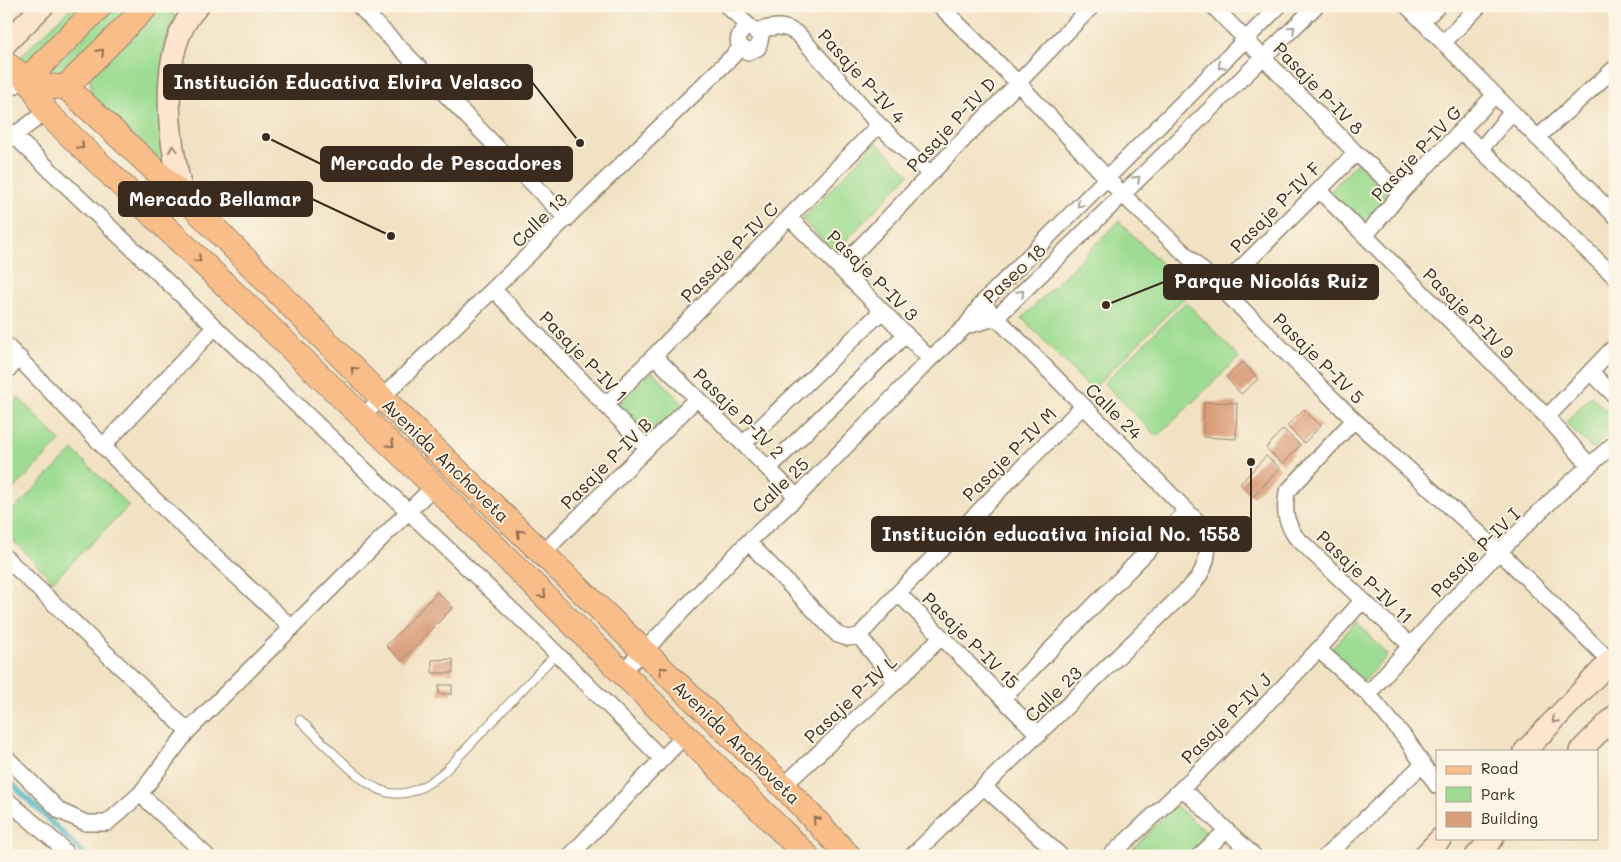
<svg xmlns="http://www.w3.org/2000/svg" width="1621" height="862" viewBox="0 0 1621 862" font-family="Mali,sans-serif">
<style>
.green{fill:#9ddc92;stroke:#6c8358}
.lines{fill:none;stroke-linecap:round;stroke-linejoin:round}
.stream{stroke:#47b3c5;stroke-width:5.5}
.building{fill:#d99d7a}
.lane-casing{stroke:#968671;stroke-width:10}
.street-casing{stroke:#968671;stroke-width:18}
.secondary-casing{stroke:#968671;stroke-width:24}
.primary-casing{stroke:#968671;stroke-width:26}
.lane{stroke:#fff;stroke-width:8}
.street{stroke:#fff;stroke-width:15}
.secondary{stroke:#fde5d0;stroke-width:21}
.primary{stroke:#f9bd89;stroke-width:24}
.oneway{stroke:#a79f9a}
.oneway2{stroke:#906c4e}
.oneway3{stroke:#9c8877}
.labels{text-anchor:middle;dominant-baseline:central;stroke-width:4;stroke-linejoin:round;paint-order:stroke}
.street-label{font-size:18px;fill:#3b2a1e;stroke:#fcf5e5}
.leader{fill:none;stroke:#3b2a1e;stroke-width:2}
.callout-dot{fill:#3b2a1e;stroke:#fcf5e5;stroke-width:2}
.callout{fill:#3b2a1e;stroke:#3b2a1e;stroke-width:2}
.callout-label{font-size:19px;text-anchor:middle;font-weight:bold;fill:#fff}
</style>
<rect width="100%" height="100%" fill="#fcf5e5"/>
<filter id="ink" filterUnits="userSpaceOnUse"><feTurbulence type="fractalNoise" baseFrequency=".02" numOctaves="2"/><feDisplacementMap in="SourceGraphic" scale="10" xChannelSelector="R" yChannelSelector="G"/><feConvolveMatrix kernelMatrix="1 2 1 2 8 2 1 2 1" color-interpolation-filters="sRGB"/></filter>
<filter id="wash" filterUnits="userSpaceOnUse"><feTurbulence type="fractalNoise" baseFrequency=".0096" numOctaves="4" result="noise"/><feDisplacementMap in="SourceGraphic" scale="20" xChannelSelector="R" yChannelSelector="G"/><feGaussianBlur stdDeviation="1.12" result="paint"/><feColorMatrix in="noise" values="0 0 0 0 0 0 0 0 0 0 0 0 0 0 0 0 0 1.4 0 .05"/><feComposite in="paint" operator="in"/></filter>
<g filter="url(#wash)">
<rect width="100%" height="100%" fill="#f2e2c4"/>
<path class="green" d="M73,6H98L31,72L18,59Z
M109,6H141L65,82H40Z
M161,6H166L177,19L173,173L92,97L90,77Z
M876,142L909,174L835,252L802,220Z
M1357,162L1391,197L1364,226L1329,193Z
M1119,221L1190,292L1092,390L1022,318Z
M1186,302L1239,357L1157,437L1104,383Z
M652,371L683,404L649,439L618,405Z
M1591,396L1615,419V426L1593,450L1566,423Z
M18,397L60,441L6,497V410Z
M73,450L129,506L53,581L6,533V517Z
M1356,622L1388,655L1361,684L1329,652Z
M1175,805L1209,835L1189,856H1126Z"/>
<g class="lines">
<path class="stream" d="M6,778L86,856"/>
</g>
<g id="blocks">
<path class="building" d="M1243,362L1258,379L1241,394L1226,377Z
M1204,402L1237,403L1236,439L1203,437Z
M1304,409L1321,426L1304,443L1287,426Z
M1283,429L1300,445L1283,464L1266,448Z
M1266,456L1280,468L1253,497L1240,484Z
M437,592L453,607L402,661L386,646Z
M453,659V673H432V660Z
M439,685H452V694H439Z"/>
</g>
</g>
<g filter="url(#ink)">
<use href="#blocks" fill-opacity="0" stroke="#968671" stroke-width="1"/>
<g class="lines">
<defs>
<path id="lane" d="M300,720C314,734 327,747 341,760C379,797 402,808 446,770L556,654"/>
<path id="street" d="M359,6L567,219
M727,6L761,37L758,48L748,52L739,45C737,37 740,30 749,28
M940,6L1017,82L1122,194L1221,288L1354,420L1500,552L1615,666
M1213,6L1356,153L1401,193
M1407,6L1615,216
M1423,21L1438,6
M756,31C774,26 784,24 799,35L879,125L930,174
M1444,42L1479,6
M6,90L27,79
M6,128L538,635L662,759
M1462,132L1615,277
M1537,138L1615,68
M6,141L46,112
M1481,149L1511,113
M1319,190L1547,417L1589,465
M789,217L930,359
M1365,236L1401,193L1494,96
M840,268L1092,6
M1221,288L1356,153
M494,290L647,448
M966,326L996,318L1316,6
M6,345L153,498L292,628
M654,356L797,497
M6,372L20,358
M1591,372L1615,396
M606,405L879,125
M362,417L741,48
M1547,417L1615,346
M1354,420L1287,492C1284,510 1285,520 1295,536L1410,645
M743,444L882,311
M103,446L214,328
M768,469L906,334
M748,542L838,635L848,638L859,636L896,682
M542,554L697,398
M6,558L188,731
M898,593L1039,735
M859,636L898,593L1082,407
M1319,650L1368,694L1407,740L1437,786
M621,672L644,651L748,542L797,497L930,359L966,326L982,303L1279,6
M1368,694C1444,606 1526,520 1615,443
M1003,698L1187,511
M6,757L60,811L86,823H107L140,794L188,731L434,486
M783,786L896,682L941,637
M984,787L1061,856
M1183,789L1254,856
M140,794L207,856
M6,799L60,846L68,856
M570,856L685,735
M912,856L1195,582C1209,564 1213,540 1198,522L982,303
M1110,856C1198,775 1283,691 1362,601
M1199,856L1226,831
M1326,856L1422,765"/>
<path id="secondary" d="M6,43L43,6
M183,196C169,143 155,49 198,6
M1525,751L1615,656
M1580,751L1615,716
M1424,856L1441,838
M1476,856L1493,838"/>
<path id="primary" d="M6,64C31,81 34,85 46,112L434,486L807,856
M27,79L100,6
M34,86L66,87L183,196L382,398L783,786L849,856
M66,87L147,6"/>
</defs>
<use href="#lane" class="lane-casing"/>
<use href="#street" class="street-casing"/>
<use href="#secondary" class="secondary-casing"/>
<use href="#primary" class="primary-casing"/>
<use href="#lane" class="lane"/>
<use href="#street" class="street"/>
<use href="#secondary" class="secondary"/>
<use href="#primary" class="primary"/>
</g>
<defs><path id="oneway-chevron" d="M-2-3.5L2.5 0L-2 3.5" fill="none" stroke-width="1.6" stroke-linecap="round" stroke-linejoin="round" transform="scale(1.25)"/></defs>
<g class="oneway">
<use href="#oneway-chevron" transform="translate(1292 29) rotate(-43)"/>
<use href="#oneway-chevron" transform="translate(1221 66) rotate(136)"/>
<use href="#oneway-chevron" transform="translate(1137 179) rotate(-44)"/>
<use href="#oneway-chevron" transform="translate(1080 204) rotate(135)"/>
<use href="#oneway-chevron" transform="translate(1021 293) rotate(-45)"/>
</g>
<g class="oneway2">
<use href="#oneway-chevron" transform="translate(101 52) rotate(-45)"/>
<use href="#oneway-chevron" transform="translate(81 146) rotate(44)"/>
<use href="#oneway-chevron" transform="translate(198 259) rotate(44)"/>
<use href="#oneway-chevron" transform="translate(354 370) rotate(-135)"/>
<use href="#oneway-chevron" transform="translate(391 444) rotate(44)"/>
<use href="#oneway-chevron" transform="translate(520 533) rotate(-136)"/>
<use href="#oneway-chevron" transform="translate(543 595) rotate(45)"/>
<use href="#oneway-chevron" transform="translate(662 670) rotate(-136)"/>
<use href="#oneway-chevron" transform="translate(816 820) rotate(-133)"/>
</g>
<g class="oneway3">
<use href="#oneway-chevron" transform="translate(173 149) rotate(-96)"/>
<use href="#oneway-chevron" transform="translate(1555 720) rotate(134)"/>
</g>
</g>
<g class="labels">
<g class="street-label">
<text transform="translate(862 76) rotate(48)">Pasaje P-IV 4</text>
<text transform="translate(1319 88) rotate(46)">Pasaje P-IV 8</text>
<text transform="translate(951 124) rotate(-47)">Pasaje P-IV D</text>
<text transform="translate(1416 153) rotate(-47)">Pasaje P-IV G</text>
<text transform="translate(1275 207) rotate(-45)">Pasaje P-IV F</text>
<text transform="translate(539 220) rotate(-44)">Calle 13</text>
<text transform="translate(729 252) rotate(-46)">Passaje P-IV C</text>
<text transform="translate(1014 273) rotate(-43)">Paseo 18</text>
<text transform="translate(873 275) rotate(45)">Pasaje P-IV 3</text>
<text transform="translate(1469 313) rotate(45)">Pasaje P-IV 9</text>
<text transform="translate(584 356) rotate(46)">Pasaje P-IV 1</text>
<text transform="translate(1319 358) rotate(45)">Pasaje P-IV 5</text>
<text transform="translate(1114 411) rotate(45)">Calle 24</text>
<text transform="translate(739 413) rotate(45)">Pasaje P-IV 2</text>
<text transform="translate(1009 454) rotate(-45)">Pasaje P-IV M</text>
<text transform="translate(446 460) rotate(44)">Avenida Anchoveta</text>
<text transform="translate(606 463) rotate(-45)">Pasaje P-IV B</text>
<text transform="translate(780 485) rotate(-44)">Calle 25</text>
<text transform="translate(1475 552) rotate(-45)">Pasaje P-IV I</text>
<text transform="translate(1365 577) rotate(44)">Pasaje P-IV 11</text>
<text transform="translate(971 640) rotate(45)">Pasaje P-IV 15</text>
<text transform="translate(1053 694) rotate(-44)">Calle 23</text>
<text transform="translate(850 699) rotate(-43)">Pasaje P-IV L</text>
<text transform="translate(1226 718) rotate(-45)">Pasaje P-IV J</text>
<text transform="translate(737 742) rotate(44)">Avenida Anchoveta</text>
</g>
</g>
<path class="leader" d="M580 143L532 82M266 137L321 164M391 236L312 199M1106 305L1164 282M1251 462L1251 534"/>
<g class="callout-dot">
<circle cx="580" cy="143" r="5"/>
<circle cx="266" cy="137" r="5"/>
<circle cx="391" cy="236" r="5"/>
<circle cx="1106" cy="305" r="5"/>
<circle cx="1251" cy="462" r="5"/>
</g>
<g class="callout">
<rect x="164" y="65" width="368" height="34" rx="5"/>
<rect x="321" y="147" width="251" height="34" rx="5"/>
<rect x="119" y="182" width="193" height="34" rx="5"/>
<rect x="1164" y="265" width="214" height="34" rx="5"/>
<rect x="872" y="517" width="379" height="34" rx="5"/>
</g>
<g class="callout-label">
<text x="348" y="89">Institución Educativa Elvira Velasco</text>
<text x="446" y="170">Mercado de Pescadores</text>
<text x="215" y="206">Mercado Bellamar</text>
<text x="1271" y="288">Parque Nicolás Ruiz</text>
<text x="1061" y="541">Institución educativa inicial No. 1558</text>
</g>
<rect width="1621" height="862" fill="none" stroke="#fcf5e5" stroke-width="25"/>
<rect x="1436" y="750" width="162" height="90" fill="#fcf5e5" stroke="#afa495"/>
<rect x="1446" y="766" width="25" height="8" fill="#f9bd89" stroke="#afa495"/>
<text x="1481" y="774" font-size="15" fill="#3b2a1e">Road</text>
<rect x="1446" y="787" width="25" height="15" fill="#9ddc92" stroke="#afa495"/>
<text x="1481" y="800" font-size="15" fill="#3b2a1e">Park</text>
<rect x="1446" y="812" width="25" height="15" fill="#d99d7a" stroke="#afa495"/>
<text x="1481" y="824" font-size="15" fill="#3b2a1e">Building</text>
</svg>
